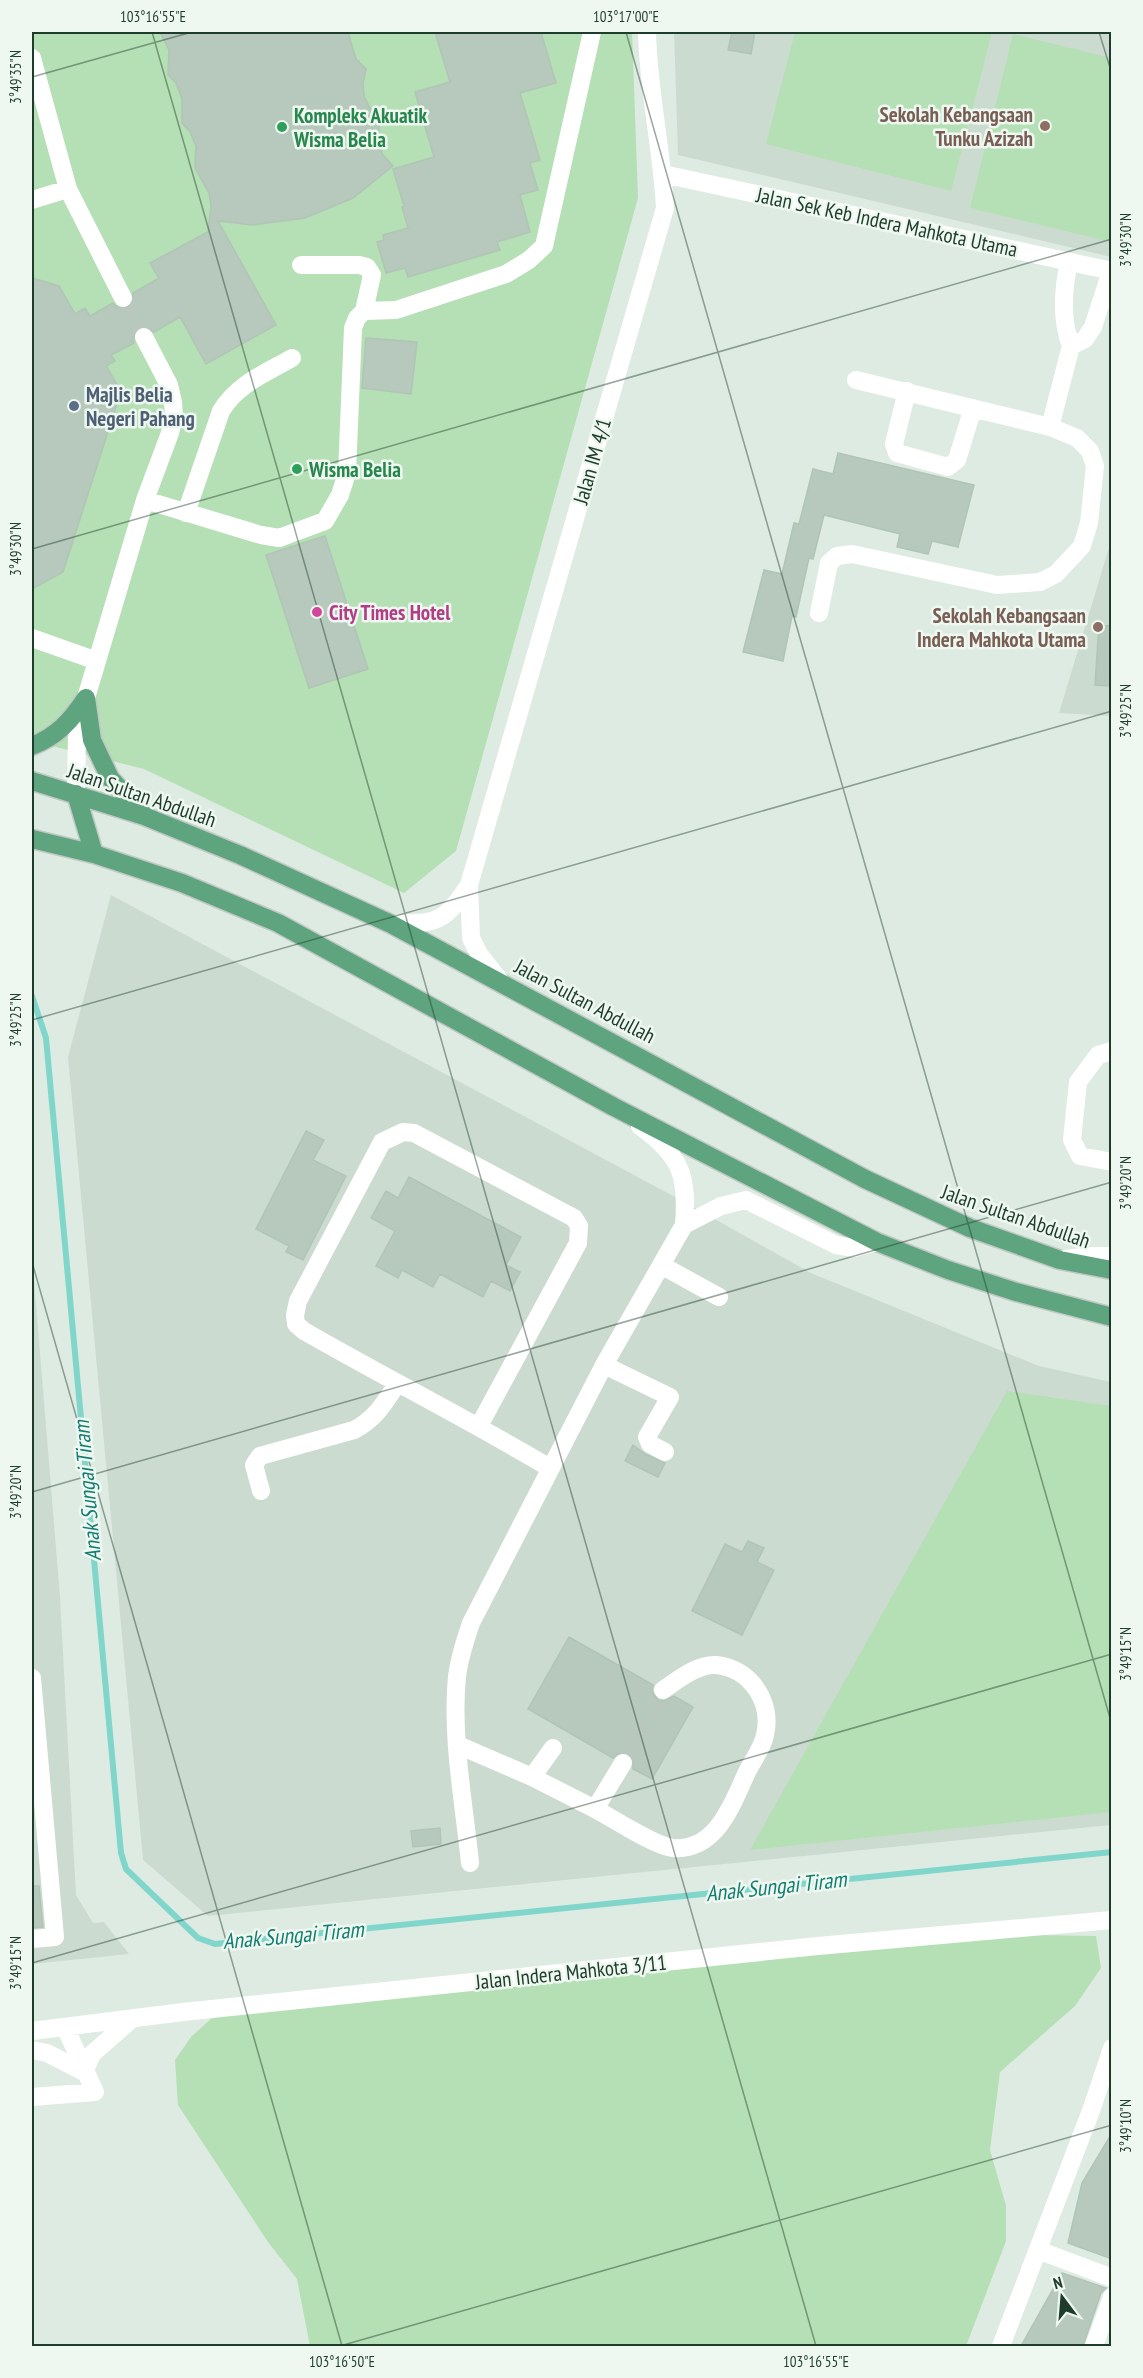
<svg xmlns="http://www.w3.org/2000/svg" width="1143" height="2378" viewBox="0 0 1143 2378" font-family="'PT Sans Narrow',sans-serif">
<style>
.built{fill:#ccdbd0}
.green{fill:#b5dfb4}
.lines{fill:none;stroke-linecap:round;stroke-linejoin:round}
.stream{stroke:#80d6cb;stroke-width:6}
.building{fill:#b6c9bc;stroke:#b0c5b6;stroke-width:1.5}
.minor-tunnel{stroke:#b8c8bd;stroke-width:18;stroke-dasharray:18 9;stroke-linecap:butt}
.major-casing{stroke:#c0c8c4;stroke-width:21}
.minor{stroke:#fff;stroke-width:18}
.major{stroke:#5ea57f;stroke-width:18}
.ticks{fill:none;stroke:#1e3c2b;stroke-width:1.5;stroke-opacity:0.45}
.education-dot{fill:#8d6e63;stroke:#eff8f0;stroke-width:2}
.leisure-dot{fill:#2e9e5b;stroke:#eff8f0;stroke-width:2}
.service-dot{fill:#5c6f8a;stroke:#eff8f0;stroke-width:2}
.hotel-dot{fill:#d1479c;stroke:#eff8f0;stroke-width:2}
.labels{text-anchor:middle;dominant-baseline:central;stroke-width:5;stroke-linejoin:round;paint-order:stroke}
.education-label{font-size:21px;font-weight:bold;fill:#785e54;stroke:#eff8f0;text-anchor:end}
.leisure-label{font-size:21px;font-weight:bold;fill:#27864d;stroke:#eff8f0;text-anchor:start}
.street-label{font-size:21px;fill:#1e3c2b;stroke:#eff8f0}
.service-label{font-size:21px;font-weight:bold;fill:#4e5e75;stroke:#eff8f0;text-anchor:start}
.hotel-label{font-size:21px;font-weight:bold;fill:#b23c85;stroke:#eff8f0;text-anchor:start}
.water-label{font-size:22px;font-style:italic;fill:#137d71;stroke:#eff8f0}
.neatline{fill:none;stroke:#1e3c2b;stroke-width:2}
.ticks-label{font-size:15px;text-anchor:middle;fill:#1e3c2b}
</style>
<rect width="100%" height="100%" fill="#deebe2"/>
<path class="built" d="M674,32H1111V257L678,155Z
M1111,541V716L1059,713Z
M111,895L688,1204L811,1273L1039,1366L1111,1382V1825L208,1916L143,1860L68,1057Z
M32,1255L60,1597L76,1895L93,1923L104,1922L129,1954L32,1964Z"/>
<path class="green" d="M32,32H632L638,198L456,851L404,893L144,769L32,741Z
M795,32H992L951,191L766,144Z
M1013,34L1111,58V242L970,208Z
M1007,1391L1111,1406V1812L750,1850Z
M976,1934L1096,1936L1101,1968L1075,2006L1000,2072L990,2150L1006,2206V2241L966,2346H310L297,2279L268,2242L178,2105L175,2060L191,2037L224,2007Z"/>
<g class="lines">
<path class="stream" d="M32,996L46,1038L121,1853L126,1869L198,1938L215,1944L1112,1852"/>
</g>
<path class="building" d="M160,32H348L356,59L366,69L363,83L364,96L370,108L380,116L378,143L383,155L393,166L353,198L305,218L253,225L218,221L276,325L206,364L180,317L154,332L145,326L138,327L133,336L134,343L111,355L115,361L106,366L121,391L63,572L32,589V278L59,286L75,314L85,308L90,316L113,303L117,308H128L133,304V293L159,278L150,263L208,232L211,206L209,193L195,168L196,146L190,132L182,123V99L176,83L168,75L169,50Z
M435,32H541L556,83L520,93L540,160L530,163L538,190L520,195L530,232L497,242L500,250L408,277L405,268L386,273L377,242L384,240L383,235L408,228L402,207L404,206L393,169L434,157L415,92L450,82Z
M732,32H755L751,54L728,50Z
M366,338L417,342L411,394L362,388Z
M838,453L974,485L958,547L932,541L928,554L897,547L900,534L824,515L813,559L809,558L796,617L792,616L783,661L743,652L764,570L782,574L794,523L799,524L813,469L833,474Z
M325,536L368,669L309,688L266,555Z
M1099,625L1112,626V686L1095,685Z
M306,1131L324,1140L313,1160L346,1176L303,1260L286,1252L289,1246L256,1229Z
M409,1177L521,1237L506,1265L520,1272L510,1291L491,1281L483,1297L440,1274L433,1287L402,1270L398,1278L376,1266L395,1231L371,1218L386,1191L398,1198Z
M633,1445L645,1454L665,1463L658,1477L625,1461Z
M748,1541L764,1548L757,1562L774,1570L742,1635L692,1611L725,1544L742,1552Z
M569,1637L653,1685L652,1691L658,1700L664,1701L674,1696L693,1707L652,1779L633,1769V1758L628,1753H618L613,1758L528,1709Z
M440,1828L441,1844L413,1847L411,1831Z
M32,1886H39L43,1927L32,1928Z
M1112,2133V2259L1068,2243L1082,2183Z
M1062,2273L1106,2288L1101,2293L1083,2346H1021Z"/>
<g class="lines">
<path class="minor-tunnel" d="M123,298L144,337
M623,1763L663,1690"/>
<defs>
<path id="major" d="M86,698L92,740L110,778L143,814
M32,746C57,736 71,721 86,698
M32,781L144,816L240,855L391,924L865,1179L970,1228L1060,1260L1112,1270
M76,794L94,854
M32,839L94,854L182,883L278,923L614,1107L877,1242L948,1270L1016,1292L1112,1317"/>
</defs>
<use href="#major" class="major-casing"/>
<path class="minor" d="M32,58L68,189L123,298
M663,174L1112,271
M32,200L68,189
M301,265H359L367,267L372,275L364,311
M1071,346L1085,339L1093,327L1111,271
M907,391L894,444L897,453L948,467L957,460L973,408
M1050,427L1071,346C1061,320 1063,289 1069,262
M145,500L261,535L279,538L325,521L340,495L347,473L353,328L357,318L364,311L396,310L506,274L529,260L544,246L592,32
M186,513L221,411C237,384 266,373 292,358
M819,613L829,563L837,556L852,554L997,585L1040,582L1056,574L1082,546L1089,523L1095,466L1090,451L1077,438L1050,427L856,380
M32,638L97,661
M76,794L77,734L86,698L145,500L170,433L174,417L173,402L169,385L144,337
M391,924C437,923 443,924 469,885
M500,981L479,954L471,938L469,885L665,208C662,149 648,90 647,32
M1112,1051L1098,1055L1078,1082L1072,1140L1080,1156L1112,1162
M684,1225L721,1206L746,1200L836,1245L854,1248L877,1242
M1065,1259L1092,1256H1112
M661,1265L719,1297
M604,1365L670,1397L647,1437L650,1444L665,1452
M479,1426L578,1243L579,1226L574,1218L414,1133L403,1132L382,1142L298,1301L295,1315L296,1324L304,1331C386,1378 469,1420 550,1468
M261,1491L254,1465L260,1456L354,1430C375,1419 384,1404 397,1384
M32,1678L55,1937L32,1939
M458,1745L532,1777L595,1809
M623,1763L595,1809C614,1819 654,1846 673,1848C717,1851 732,1804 747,1772C753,1760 763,1747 765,1735C773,1702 750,1668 716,1665C697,1664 678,1680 663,1690
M532,1777L553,1748
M470,1863C464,1803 451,1736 457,1677C459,1658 465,1641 471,1623L604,1365L684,1225C688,1175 681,1156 640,1126
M32,2031L183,2012L818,1946L1112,1920
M32,2050L47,2053L84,2072
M84,2072L92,2054L133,2018
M32,2097L95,2092L65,2027
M1038,2250L1112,2278
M1001,2346L1092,2108L1112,2048
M1094,2346L1112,2297"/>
<use href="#major" class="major"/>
</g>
<path class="ticks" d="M152,32L816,2346M626,32L1112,1725M1099,32L1112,74M32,77L192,32M32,549L1112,239M32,1020L1112,711M32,1262L342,2346M32,1492L1112,1182M32,1963L1112,1654M340,2346L1112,2125"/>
<g class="education-dot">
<circle cx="1045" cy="126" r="6"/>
<circle cx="1098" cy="627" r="6"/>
</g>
<g class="leisure-dot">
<circle cx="282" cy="127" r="6"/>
<circle cx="297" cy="469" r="6"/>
</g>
<circle class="service-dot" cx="74" cy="406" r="6"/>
<circle class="hotel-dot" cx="317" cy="612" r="6"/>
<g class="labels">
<g class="education-label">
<text x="1033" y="114">Sekolah Kebangsaan<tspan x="1033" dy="24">Tunku Azizah</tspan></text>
<text x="1086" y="615">Sekolah Kebangsaan<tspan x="1086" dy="24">Indera Mahkota Utama</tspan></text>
</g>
<g class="leisure-label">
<text x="294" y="115">Kompleks Akuatik<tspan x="294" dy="24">Wisma Belia</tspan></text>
<text x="309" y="469">Wisma Belia</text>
</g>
<g class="street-label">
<text transform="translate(887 222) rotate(12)">Jalan Sek Keb Indera Mahkota Utama</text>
<text transform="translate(592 461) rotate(-74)">Jalan IM 4/1</text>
<text transform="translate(142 795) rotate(19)">Jalan Sultan Abdullah</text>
<text transform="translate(585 1001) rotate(28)">Jalan Sultan Abdullah</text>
<text transform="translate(1016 1216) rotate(19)">Jalan Sultan Abdullah</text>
<text transform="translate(571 1972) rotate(-6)">Jalan Indera Mahkota 3/11</text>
</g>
<g class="service-label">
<text x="86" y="394">Majlis Belia<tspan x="86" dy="24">Negeri Pahang</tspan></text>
</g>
<g class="hotel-label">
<text x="329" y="612">City Times Hotel</text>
</g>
<g class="water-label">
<text transform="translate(87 1491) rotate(-95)">Anak Sungai Tiram</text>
<text transform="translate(776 1886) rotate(-6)">Anak Sungai Tiram</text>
<text transform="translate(293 1935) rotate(-5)">Anak Sungai Tiram</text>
</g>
</g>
<rect width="1143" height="2378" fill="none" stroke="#eff8f0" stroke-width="66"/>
<g transform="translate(1062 2297) rotate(344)" stroke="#eff8f0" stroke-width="4.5" paint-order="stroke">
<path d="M0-4.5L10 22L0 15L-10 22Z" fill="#1e3c2b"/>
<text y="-9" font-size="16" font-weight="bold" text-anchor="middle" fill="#1e3c2b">N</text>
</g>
<rect x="33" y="33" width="1077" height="2312" class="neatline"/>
<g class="ticks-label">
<text x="153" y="22">103°16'55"E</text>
<text x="626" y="22">103°17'00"E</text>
<text transform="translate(16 77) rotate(-90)" y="5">3°49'35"N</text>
<text transform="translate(1126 240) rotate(-90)" y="5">3°49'30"N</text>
<text transform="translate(16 549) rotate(-90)" y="5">3°49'30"N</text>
<text transform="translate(1126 711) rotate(-90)" y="5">3°49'25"N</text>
<text transform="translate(16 1020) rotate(-90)" y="5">3°49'25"N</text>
<text transform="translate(1126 1183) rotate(-90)" y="5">3°49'20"N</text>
<text transform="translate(16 1492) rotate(-90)" y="5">3°49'20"N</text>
<text transform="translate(1126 1654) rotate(-90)" y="5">3°49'15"N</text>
<text transform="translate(16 1963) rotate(-90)" y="5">3°49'15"N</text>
<text transform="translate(1126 2126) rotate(-90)" y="5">3°49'10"N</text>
<text x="342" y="2367">103°16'50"E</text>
<text x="816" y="2367">103°16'55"E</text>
</g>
</svg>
